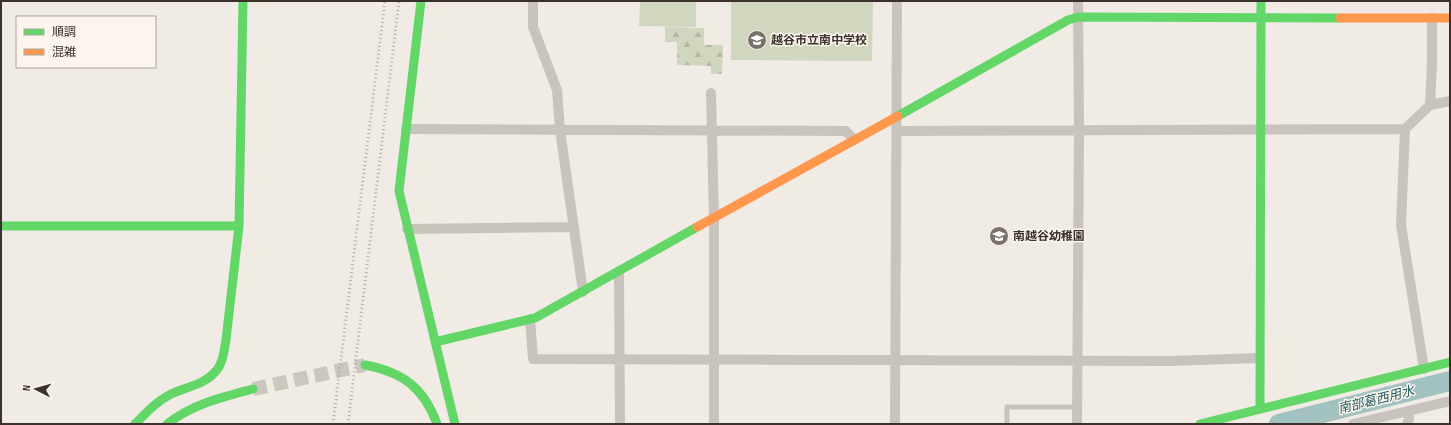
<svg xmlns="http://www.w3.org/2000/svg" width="1451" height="425" viewBox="0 0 1451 425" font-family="'Sofia Sans Condensed','Noto Sans JP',sans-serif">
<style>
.green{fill:#d1d6bf}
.forest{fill:url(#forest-firs)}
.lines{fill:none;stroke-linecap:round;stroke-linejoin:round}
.river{stroke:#a1c2c1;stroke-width:20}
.secondary-tunnel{stroke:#ccc6c0;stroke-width:14;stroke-dasharray:14 7;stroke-linecap:butt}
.path{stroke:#c2bbb6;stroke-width:2;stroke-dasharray:2 2;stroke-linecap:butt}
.lane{stroke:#c9c3be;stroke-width:5}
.street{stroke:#c9c3be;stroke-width:10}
.fast{stroke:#63d668;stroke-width:9}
.slow{stroke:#ff974d;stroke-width:9}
.rail{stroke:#b1aca8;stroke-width:3;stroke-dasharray:1 3;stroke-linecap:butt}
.labels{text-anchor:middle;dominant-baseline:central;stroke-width:3;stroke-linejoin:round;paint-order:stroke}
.poi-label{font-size:12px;font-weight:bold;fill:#3b302b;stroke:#fbf5ee;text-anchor:start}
.water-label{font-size:13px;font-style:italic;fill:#1f5a5e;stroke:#fbf5ee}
</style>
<defs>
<pattern id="forest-firs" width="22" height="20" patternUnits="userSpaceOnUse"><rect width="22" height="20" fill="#d1d6bf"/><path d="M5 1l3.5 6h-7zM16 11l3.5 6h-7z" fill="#b4b8a4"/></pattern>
</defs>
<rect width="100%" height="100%" fill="#f0ebe5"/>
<path class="green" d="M640,1H696V27L639,26Z
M731,1H873L872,61L731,60Z"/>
<path class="forest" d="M665,27L704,28V45H723L722,74H711V66L677,65V42H665Z"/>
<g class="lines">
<path class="river" d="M1279,424L1450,381"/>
<path class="secondary-tunnel" d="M253,389L365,365"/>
<path class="path" d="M1312,424L1347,415"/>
<path class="lane" d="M1007,424V407H1077"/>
<path class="street" d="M533,1V27L557,90L560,130L583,292
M711,93L714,219V424
M1430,105L1450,101
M406,129L846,131L854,140
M896,131L1405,129
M407,229L574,227
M619,271L620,424
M530,319L533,359L1170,361L1259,358
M1424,369L1401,225L1405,129L1430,105L1432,63V18
M895,424L897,1
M1077,424L1079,129L1078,1
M1353,424L1450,401
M1407,424L1409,419L1408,411"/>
<path class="fast" d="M421,1L399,191L455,424
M898,116L1068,20L1078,17L1340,18
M1,226H239
M435,342L535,318L697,227
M365,365C403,372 424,388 437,424
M1260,409L1261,1
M135,424C146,413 157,401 171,394C185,387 204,385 215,372C223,364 224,351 226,340L239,226L243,1
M167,424C193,404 222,397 253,389
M1200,424L1450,362"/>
<path class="slow" d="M1340,18H1450
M697,227L898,116"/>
<path class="rail" d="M333,424L385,1
M348,424L399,1"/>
</g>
<defs>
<symbol id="school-disc" viewBox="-11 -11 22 22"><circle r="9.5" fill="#7a716c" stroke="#fbf5ee"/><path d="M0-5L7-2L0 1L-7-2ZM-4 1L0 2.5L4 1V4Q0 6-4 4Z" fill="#fff"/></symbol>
</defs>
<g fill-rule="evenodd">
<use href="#school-disc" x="746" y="29" width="22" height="22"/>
<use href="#school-disc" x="988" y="225" width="22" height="22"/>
</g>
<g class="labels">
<g class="poi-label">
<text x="771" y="40">越谷市立南中学校</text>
<text x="1013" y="236">南越谷幼稚園</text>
</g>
<g class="water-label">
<text transform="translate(1376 400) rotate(-14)">南部葛西用水</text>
</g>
</g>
<rect width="1451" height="425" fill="none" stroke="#3b302b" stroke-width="4"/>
<rect x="16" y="16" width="140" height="52" fill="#fbf5ee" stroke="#aea6a0"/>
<rect x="24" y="29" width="20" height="6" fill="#63d668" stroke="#aea6a0"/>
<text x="52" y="36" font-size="12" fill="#3b302b">順調</text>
<rect x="24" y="49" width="20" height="6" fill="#ff974d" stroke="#aea6a0"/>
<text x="52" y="56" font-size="12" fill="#3b302b">混雑</text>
<g transform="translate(36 389) rotate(276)" stroke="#fbf5ee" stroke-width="3" paint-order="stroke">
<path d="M0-3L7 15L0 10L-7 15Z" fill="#3b302b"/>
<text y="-6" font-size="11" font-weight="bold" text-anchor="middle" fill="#3b302b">N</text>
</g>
</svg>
